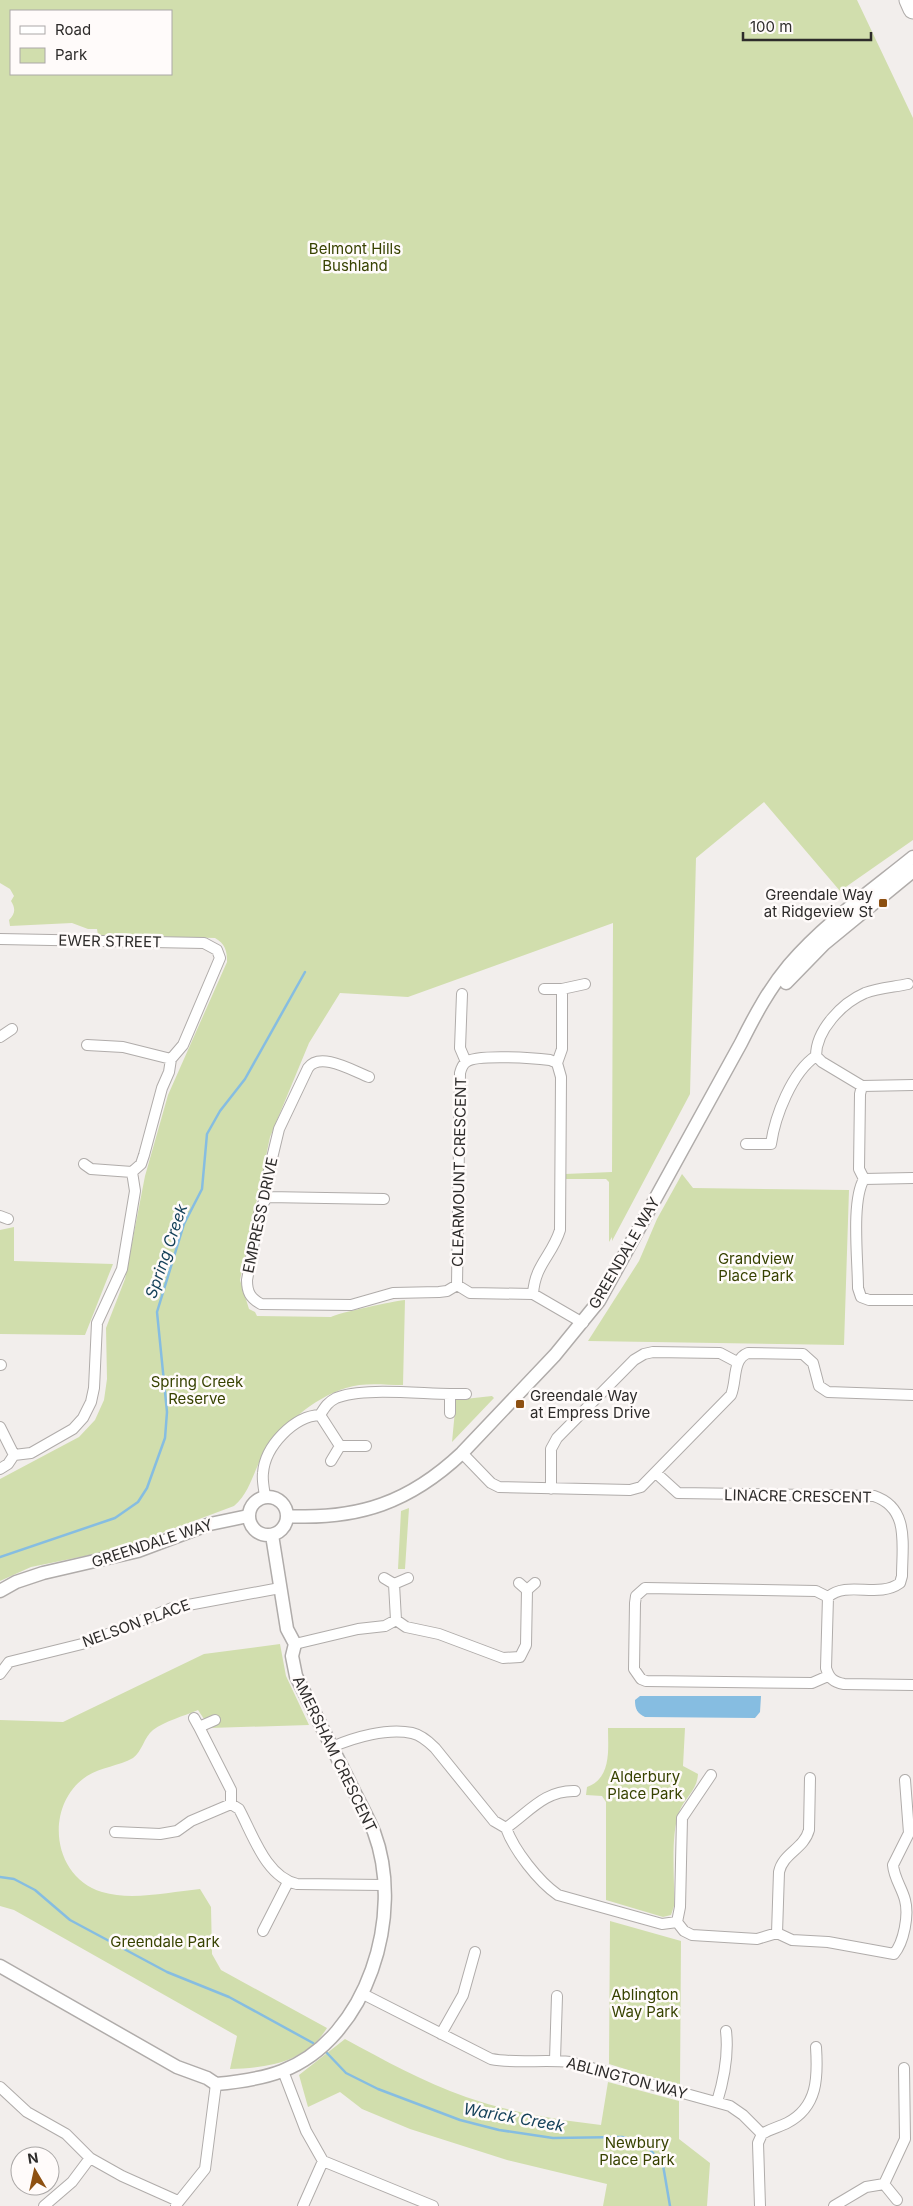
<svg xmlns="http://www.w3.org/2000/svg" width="913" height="2206" viewBox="0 0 913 2206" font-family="Inter,sans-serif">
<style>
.green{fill:#d1dead;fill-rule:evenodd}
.water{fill:#86bde1}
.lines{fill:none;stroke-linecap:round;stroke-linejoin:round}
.stream{stroke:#86bde1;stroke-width:2.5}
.minor-casing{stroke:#b0acaa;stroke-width:12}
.tertiary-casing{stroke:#b0acaa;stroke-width:15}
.motorway-casing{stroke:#b0acaa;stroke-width:21}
.minor{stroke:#fff;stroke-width:10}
.tertiary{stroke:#fff;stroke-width:12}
.motorway{stroke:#fff;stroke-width:19}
.poi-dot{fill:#8d5011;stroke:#fffbfa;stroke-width:2}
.labels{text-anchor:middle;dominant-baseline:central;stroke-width:5;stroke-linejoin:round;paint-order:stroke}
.park-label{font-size:15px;fill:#374200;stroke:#fffbfa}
.poi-label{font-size:15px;fill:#2e2c2b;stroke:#fffbfa;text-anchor:end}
.street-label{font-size:15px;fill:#2e2c2b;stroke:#fffbfa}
.water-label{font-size:16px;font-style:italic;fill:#15415a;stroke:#fffbfa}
</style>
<rect width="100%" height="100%" fill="#f2eeec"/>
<path class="green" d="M0,0H857L913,118V840L840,891L764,802L696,858L690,1094L612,1241V1237L609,1242V1182L606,1179H565V1174L612,1172L613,923L408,997L340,993L309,1043L270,1137L240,1280L249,1309L255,1312L257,1316L331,1317C337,1313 395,1301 405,1300L403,1385C384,1385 363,1382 346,1388C313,1398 279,1428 262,1457C252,1475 250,1492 234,1506L119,1549L31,1567L0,1581V1479L79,1437L95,1420L104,1400L107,1379L106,1328L125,1279L145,1176L168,1095L227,962C227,950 225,944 215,938L98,935L97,929H88L72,923L10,926L9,920C15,914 16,909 11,901L14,896L10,889L0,883ZM11,11H171V74H11Z
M682,1174L693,1188L849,1190L844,1345L588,1341L639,1261L657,1219Z
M14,1227V1261L113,1264L85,1335L0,1334V1230Z
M492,1396L494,1398L452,1442L456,1400Z
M409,1508L405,1569H398L401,1511Z
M280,1644L286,1676L309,1725L210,1728L198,1710C184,1716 165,1721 153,1730C144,1737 142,1752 133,1758C119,1766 101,1767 87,1776C44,1804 51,1877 102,1892C132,1901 169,1892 200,1889L211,1907L212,1954L221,1970L327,2028C306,2062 268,2068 230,2069L237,2036L14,1910L0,1906V1720L63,1722L204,1654Z
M608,1728H685L683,1766L698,1774C697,1791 685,1797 679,1812C670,1838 675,1878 674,1906L671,1915L663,1917L606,1900V1802L602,1796L586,1795L587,1787C612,1778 608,1749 608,1728Z
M610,1921L681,1941L680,2086L609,2064Z
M345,2039C384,2060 423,2082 466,2097C509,2112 556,2120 601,2125L608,2082L679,2101V2139L710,2163L707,2206H603L607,2184L507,2160L410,2129L362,2109L340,2092L308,2107L299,2075Z"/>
<path class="water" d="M640,1696H761L760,1712L755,1718L645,1717C637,1713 635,1709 635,1700Z"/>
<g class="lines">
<path class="stream" d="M0,1557L115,1518L138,1502L147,1488L165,1438L167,1412L157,1312L184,1224L202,1189L207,1134L220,1111L245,1079L305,972
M0,1877L14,1879L35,1890L70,1920L167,1972L229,1997L313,2043
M326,2052L346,2073L378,2089L460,2120L499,2130L553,2138L622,2137L644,2142L663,2165L670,2206"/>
<defs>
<path id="minor" d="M0,939L204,943L217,950L220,958L183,1045L171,1059L169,1072L162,1088L144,1155L141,1164L132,1172L135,1191L122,1269L97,1323L94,1388L91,1402L83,1418L73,1429L31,1453L14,1455L8,1464L0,1469
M908,984C894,987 878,988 865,993C842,1003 816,1030 816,1056L822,1062L862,1086L913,1085
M544,989H562L585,984
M462,994L460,1048L466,1062
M0,1037L12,1029
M87,1045L123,1047L171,1059
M557,1063L562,1049V989
M369,1077C353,1071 320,1051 308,1068L279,1129L267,1179V1197L260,1209L247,1280C247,1292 250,1298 261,1304L351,1305L393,1293L439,1292L447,1291L457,1285L470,1293L533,1294L583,1323
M862,1086L860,1094L859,1169L864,1179C851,1201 858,1260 858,1288L861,1297L869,1300H913
M746,1144H771C775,1116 792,1072 816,1056
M84,1164L91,1169L132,1172
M864,1179L913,1178
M267,1197L384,1199
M0,1216L8,1219
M457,1285L460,1073C461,1069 462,1065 466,1062C476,1054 534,1058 550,1060L557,1063L561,1077L560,1230C552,1256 535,1264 533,1294
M0,1365H1
M450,1413V1394H466
M320,1415L340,1446
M0,1427L14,1455
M462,1453L491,1483L499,1487L630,1490L641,1487L731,1395C737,1381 732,1359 748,1353L803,1354L813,1363L819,1386L828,1392L913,1395
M331,1461L340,1446H366
M656,1473L678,1493L874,1496C910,1508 902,1545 902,1576L900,1583C878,1599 848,1580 828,1597L826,1668C829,1678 833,1682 844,1684L913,1685
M551,1489V1449L557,1438L634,1360L644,1354L653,1352L720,1353L737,1362
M265,1496C264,1489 262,1480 263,1473C265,1446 294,1416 320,1415C325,1407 328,1402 336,1398C361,1387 422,1394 450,1394
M384,1578L394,1584L408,1578
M519,1583L527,1590L535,1583
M394,1584L396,1620
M828,1597L816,1591L645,1588L636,1596L635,1603L634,1669L641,1679L646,1681L812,1683L828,1676
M295,1644L358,1629L385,1626L396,1620L406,1627L439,1634L503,1658L520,1657L526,1645L527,1590
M0,1674L9,1662L86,1643L172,1608L280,1588
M194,1718L199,1727L215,1720
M199,1727L231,1790V1804L239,1809C253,1835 266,1877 297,1884L383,1885
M332,1747C355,1737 387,1728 412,1733C421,1735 429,1742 435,1748L494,1821L506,1828C514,1850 538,1881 558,1895L662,1924L677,1922L684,1931L692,1935L757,1939L777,1933L792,1940L828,1942L894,1954C904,1942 909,1915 905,1900C902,1888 894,1878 893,1865L909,1833L905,1780
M506,1828C529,1812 545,1790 575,1791
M115,1832L160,1834L177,1831L191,1821L231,1804
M677,1922L680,1907L682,1818L711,1775
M263,1931L288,1882
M777,1933L779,1872C783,1853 804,1849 809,1830L810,1778
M363,1994L491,2059C517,2064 543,2059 570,2062L730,2106L743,2115L762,2134L758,2143L760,2206
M441,2034L463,1995L475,1952
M555,2060L557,1996
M283,2071L306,2131L323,2161L433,2206
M0,2087L27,2112L66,2134L90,2158L122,2176L178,2201
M717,2102C724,2079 729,2056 726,2031
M762,2134C770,2129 779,2127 787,2123C818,2107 818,2077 816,2047
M884,2184L897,2200
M176,2205L205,2169L216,2084
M44,2206L72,2182L90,2158
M303,2206L323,2161
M834,2206L866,2187L884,2184L905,2139L904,2068"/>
<path id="tertiary" d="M786,983L824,944L913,871
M249 1516a19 19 0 1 1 38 0a19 19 0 1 1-38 0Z
M287,1516C359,1520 410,1502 462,1453L555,1355L599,1301L741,1043C755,1015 769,989 789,965C824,924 871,891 913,857
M0,1591L16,1582L43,1573L138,1551L210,1524L248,1516
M0,1966L177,2067L207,2078L216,2084C238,2082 261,2079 282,2071C368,2038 405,1914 374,1832C367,1815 357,1798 349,1781C331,1746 314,1711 296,1676L292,1656L295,1644L287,1629L272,1535"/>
<path id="motorway" d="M909,0L913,9"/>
</defs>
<use href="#minor" class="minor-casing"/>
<use href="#tertiary" class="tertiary-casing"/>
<use href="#motorway" class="motorway-casing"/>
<use href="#minor" class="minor"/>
<use href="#tertiary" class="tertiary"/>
<use href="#motorway" class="motorway"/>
</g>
<g class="poi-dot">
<rect x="878" y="898" width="10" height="10" rx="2.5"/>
<rect x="515" y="1399" width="10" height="10" rx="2.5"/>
</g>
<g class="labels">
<g class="park-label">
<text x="355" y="248">Belmont Hills<tspan x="355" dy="17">Bushland</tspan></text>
<text x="756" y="1258">Grandview<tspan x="756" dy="17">Place Park</tspan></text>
<text x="197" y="1381">Spring Creek<tspan x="197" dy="17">Reserve</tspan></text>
<text x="645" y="1776">Alderbury<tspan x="645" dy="17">Place Park</tspan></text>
<text x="165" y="1941">Greendale Park</text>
<text x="645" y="1994">Ablington<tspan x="645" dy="17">Way Park</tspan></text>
<text x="637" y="2142">Newbury<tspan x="637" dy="17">Place Park</tspan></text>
</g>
<g class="poi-label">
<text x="873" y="894">Greendale Way<tspan x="873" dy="17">at Ridgeview St</tspan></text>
<text x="530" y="1395" text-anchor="start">Greendale Way<tspan x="530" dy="17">at Empress Drive</tspan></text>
</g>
<g class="street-label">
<text transform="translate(110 941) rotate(1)">EWER STREET</text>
<text transform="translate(459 1172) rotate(-89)">CLEARMOUNT CRESCENT</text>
<text transform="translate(260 1215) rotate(-78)">EMPRESS DRIVE</text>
<text transform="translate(624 1253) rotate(-60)">GREENDALE WAY</text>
<text transform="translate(798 1496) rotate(1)">LINACRE CRESCENT</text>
<text transform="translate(152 1543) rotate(-18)">GREENDALE WAY</text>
<text transform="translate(136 1623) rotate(-20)">NELSON PLACE</text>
<text transform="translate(335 1754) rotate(64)">AMERSHAM CRESCENT</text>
<text transform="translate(627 2078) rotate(15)">ABLINGTON WAY</text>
</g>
<g class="water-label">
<text transform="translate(166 1251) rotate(-71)">Spring Creek</text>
<text transform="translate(514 2117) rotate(10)">Warick Creek</text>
</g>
</g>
<rect x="10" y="10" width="162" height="65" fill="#fffbfa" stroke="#aba8a7"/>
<rect x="20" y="26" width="25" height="8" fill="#ffffff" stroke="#aba8a7"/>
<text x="55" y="35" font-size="15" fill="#2e2c2b">Road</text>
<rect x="20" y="48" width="25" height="15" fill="#d1dead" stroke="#aba8a7"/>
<text x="55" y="60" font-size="15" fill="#2e2c2b">Park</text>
<g transform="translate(35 2171) rotate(351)"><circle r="24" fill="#fffbfa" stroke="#aba8a7"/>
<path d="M0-4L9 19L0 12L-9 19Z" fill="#8d5011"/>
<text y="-8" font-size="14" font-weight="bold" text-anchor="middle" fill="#2e2c2b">N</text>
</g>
<path d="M743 32v8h128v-8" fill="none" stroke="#2e2c2b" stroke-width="2.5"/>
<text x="750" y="32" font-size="15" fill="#2e2c2b" stroke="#fffbfa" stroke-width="4" paint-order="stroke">100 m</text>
</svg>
